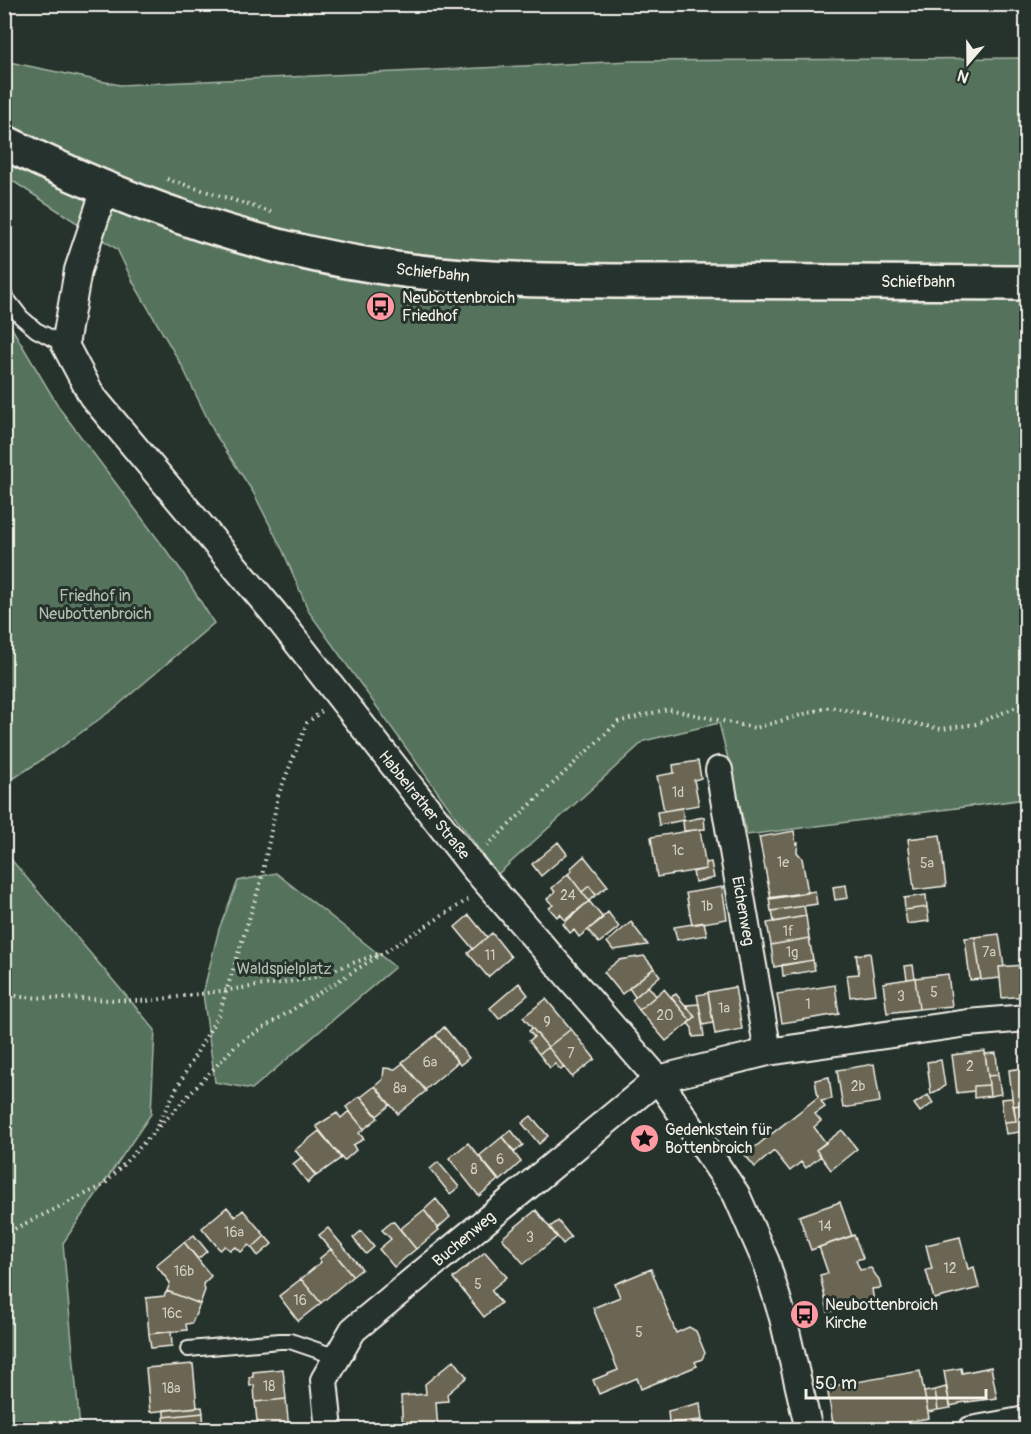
<svg xmlns="http://www.w3.org/2000/svg" width="1031" height="1434" viewBox="0 0 1031 1434" font-family="Pangolin,sans-serif">
<style>
.green{fill:#55735c;stroke:#a4b2a2;stroke-width:1.5}
.building{fill:#6a6652;stroke:#f4f1e8;stroke-width:1.5}
.lines{fill:none;stroke-linecap:round;stroke-linejoin:round}
.service-casing{stroke:#f4f1e8;stroke-width:18}
.minor-casing{stroke:#f4f1e8;stroke-width:30}
.secondary-casing{stroke:#f4f1e8;stroke-width:38}
.path{stroke:#f4f1e8;stroke-width:4;stroke-dasharray:1.5 4.5;stroke-linecap:butt}
.service{stroke:#26332d;stroke-width:14}
.minor{stroke:#26332d;stroke-width:26}
.secondary{stroke:#26332d;stroke-width:33}
.labels{text-anchor:middle;dominant-baseline:central;stroke-width:6;stroke-linejoin:round;paint-order:stroke}
.number-label{font-size:14px;fill:#d2cec2}
.street-label{font-size:16px;fill:#f4f1e8;stroke:#26332d}
.poi-label{font-size:16px;fill:#f4f1e8;stroke:#26332d;text-anchor:start}
.park-label{font-size:16px;fill:#b4bfb0;stroke:#26332d}
</style>
<rect width="100%" height="100%" fill="#26332d"/>
<filter id="ink" filterUnits="userSpaceOnUse"><feTurbulence type="fractalNoise" baseFrequency=".0167" numOctaves="2"/><feDisplacementMap in="SourceGraphic" scale="12" xChannelSelector="R" yChannelSelector="G"/><feConvolveMatrix kernelMatrix="1 2 1 2 8 2 1 2 1" color-interpolation-filters="sRGB"/></filter>
<g filter="url(#ink)">
<path class="green" d="M1026,58V799L747,835L719,723L644,741L497,875L309,612L283,551L253,492L215,434L182,366L134,284L117,249L5,176L4,61L120,85L631,61Z
M5,319L10,325L60,409L181,570L214,623L116,707L60,748L5,784Z
M4,851L155,1030L151,1114L63,1243L80,1429H5Z
M276,873L395,967L252,1089L215,1082L203,993L219,929L238,881Z"/>
<path class="building" d="M698,761L701,778L694,780L699,805L664,811L657,776L674,773L673,765Z
M682,808L684,820L659,825L657,812Z
M704,817L705,829L684,831L683,821Z
M700,829L706,869L657,877L651,837Z
M794,831L796,844L798,843L797,852L802,858L808,893L771,899L759,837Z
M940,835L946,886L914,890L908,839Z
M558,842L567,854L541,876L532,864Z
M584,856L608,886L596,895L589,886L582,892L568,874L572,871L571,868Z
M711,862L714,878L695,882L693,872L706,869L705,863Z
M568,874L589,901L565,920L560,914L557,917L549,908L553,905L547,899L555,892L552,888Z
M846,885L848,898L835,900L833,887Z
M589,886L596,895L589,901L582,892Z
M722,887L727,919L692,925L686,893Z
M815,891L817,904L771,911L769,898Z
M926,895L927,907L905,910L904,898Z
M589,901L603,918L579,937L574,930L570,933L563,924Z
M804,906L806,916L774,922L772,911Z
M927,907L929,921L907,924L905,910Z
M608,912L619,927L599,943L588,930Z
M469,915L487,937L473,949L455,927Z
M806,916L809,938L771,945L767,923Z
M631,922L648,945L613,950L607,942Z
M704,922L707,935L677,940L674,927Z
M492,933L511,957L488,977L468,953Z
M999,934L1004,967H999L1000,978L981,980L975,937Z
M975,937L981,979L970,980L965,938Z
M809,938L813,960L774,967L771,945Z
M870,953L876,994L850,997L847,975L859,974L856,955Z
M644,956L654,968L622,994L604,972L619,960Z
M813,960L815,970L783,976L782,965Z
M913,965L915,978L907,979L905,966Z
M1023,965L1026,996L1002,998L999,967Z
M654,968L660,976L635,997L629,988Z
M948,974L952,1006L919,1009L915,978Z
M915,978L919,1009L887,1013L883,983Z
M519,983L528,995L499,1019L490,1008Z
M835,985L839,1014L782,1023L777,994Z
M648,986L656,996L639,1010L632,1000Z
M735,987L742,1029L715,1034L708,992Z
M664,989L691,1021L666,1041L639,1010Z
M708,993L713,1023L703,1025L697,995Z
M676,994L695,1017L691,1021L671,997Z
M546,999L571,1029L548,1047L523,1017Z
M699,1004L704,1036L693,1037L692,1028L688,1023L695,1017L686,1005Z
M444,1027L469,1058L460,1065L436,1035Z
M532,1028L548,1047L539,1054L529,1041L534,1037L529,1031Z
M571,1029L595,1059L572,1077L548,1047Z
M436,1035L458,1062L425,1090L402,1062Z
M548,1047L564,1067L561,1070L555,1064L550,1068L539,1054Z
M985,1051L989,1085L974,1086V1091L957,1093L952,1055Z
M996,1053L998,1075L988,1076L985,1054Z
M941,1060L945,1086L931,1094L927,1062Z
M403,1063L426,1091L398,1114L375,1086L383,1079L384,1068L395,1069Z
M874,1064L880,1102L843,1108L837,1070Z
M1026,1068V1104L1013,1106L1009,1070Z
M998,1075L1001,1094L990,1096L988,1076Z
M829,1077L832,1099L821,1101L825,1107L815,1114L821,1121L814,1127L826,1143L816,1150L821,1156L806,1168L801,1162L790,1171L774,1151L755,1167L745,1155L818,1097L815,1080Z
M989,1085L990,1096L974,1098V1086Z
M375,1086L390,1105L377,1116L361,1097Z
M928,1095L933,1103L920,1112L914,1104Z
M360,1096L378,1118L364,1129L346,1107Z
M1012,1098L1016,1121L1004,1122L1001,1099Z
M1026,1104V1131L1006,1134L1004,1122L1016,1121L1014,1106Z
M349,1111L364,1129L359,1133L364,1139L353,1145L356,1150L344,1161L316,1126L337,1113L341,1118Z
M531,1116L548,1136L539,1144L522,1123Z
M511,1130L523,1145L515,1152L502,1137Z
M842,1130L857,1149L831,1170L816,1150Z
M319,1131L341,1158L316,1176L295,1150Z
M502,1137L521,1162L500,1181L479,1156Z
M468,1143L498,1180L479,1196L449,1158Z
M302,1157L316,1175L308,1183L293,1164Z
M438,1162L459,1187L450,1194L430,1169Z
M436,1199L450,1217L438,1228L424,1210Z
M840,1202L852,1236L811,1250L799,1216Z
M227,1207L235,1217L243,1210L265,1236L252,1248L249,1245L241,1252L236,1247L230,1250L225,1246L220,1250L202,1228Z
M424,1210L439,1230L416,1249L400,1229Z
M536,1210L557,1237L524,1264L502,1238Z
M393,1221L416,1249L394,1267L379,1249L391,1239L382,1230Z
M558,1221L571,1237L563,1244L550,1227Z
M328,1228L362,1269L353,1276L319,1235Z
M361,1231L374,1247L366,1254L353,1238Z
M194,1235L207,1251L198,1259L184,1242Z
M854,1235L863,1258L856,1260L860,1270L871,1268L879,1280L881,1288L872,1289L874,1302L828,1312L820,1275L828,1273L819,1247Z
M265,1236L272,1244L258,1256L252,1248Z
M960,1237L968,1269L974,1267L979,1288L934,1299L926,1270L932,1269L926,1245Z
M184,1242L211,1276L203,1284L205,1290L200,1304L167,1291L170,1283L156,1265Z
M331,1249L353,1276L321,1303L301,1279L321,1262L319,1259Z
M485,1252L507,1277L491,1290L501,1303L484,1317L453,1278Z
M651,1269L676,1333L689,1327L696,1331L705,1353L702,1359L695,1362L697,1366L641,1389L637,1378L599,1394L593,1380L618,1370L593,1308L620,1297L615,1284Z
M301,1279L321,1303L298,1321L279,1296Z
M167,1291L200,1304L192,1323L186,1324L187,1330L149,1334L146,1298L164,1296Z
M171,1331L172,1346L151,1348L149,1334Z
M454,1360L467,1377L447,1394L448,1401L436,1402L438,1430H403L401,1396L426,1394L425,1384Z
M193,1364L197,1407L150,1412L146,1368Z
M991,1367L997,1398L959,1403V1404L950,1406L944,1371L961,1368L962,1373Z
M283,1369L286,1399L255,1402L254,1385L250,1386L249,1377H253V1372Z
M920,1371L929,1418L867,1430H834L827,1387Z
M946,1387L951,1408L938,1410L935,1390Z
M935,1390L938,1410L928,1412L924,1392Z
M286,1399L289,1430H258L255,1402Z
M700,1403L702,1420L669,1423L668,1411Z
M202,1407L203,1413L164,1417V1410Z
M203,1413L204,1430H165L164,1417Z
M702,1420L703,1430H670L669,1423Z"/>
<g class="lines">
<defs>
<path id="service" d="M4,295L21,317L36,330L65,345
M188,1349L280,1341H290L337,1357"/>
<path id="minor" d="M105,189L78,270L65,345L92,396L274,613L474,868L658,1079L736,1194L766,1262L783,1318L809,1430
M719,770L768,1052
M329,1430L324,1380L353,1330L658,1079L768,1052L968,1023L1026,1018
M971,1430L1026,1420"/>
<path id="secondary" d="M4,142C122,201 246,246 376,266C476,282 579,281 680,281C796,282 911,282 1026,283"/>
</defs>
<use href="#service" class="service-casing"/>
<use href="#minor" class="minor-casing"/>
<use href="#secondary" class="secondary-casing"/>
<path class="path" d="M167,179L271,212
M487,846L618,722L668,709L755,728L830,707L942,729L976,724L1026,703
M4,993L21,997L147,1001L309,979L378,954
M157,1126L180,1082L219,1014L261,881L278,796L307,723L322,711
M4,1234L104,1185L236,1045L469,899"/>
<use href="#service" class="service"/>
<use href="#minor" class="minor"/>
<use href="#secondary" class="secondary"/>
</g>
</g>
<defs>
<symbol id="bus-disc" viewBox="-11 -11 22 22"><circle r="9.5" fill="#ff9aa2" stroke="#26332d"/><path d="M-5-6H5V4H4V6H2V4H-2V6H-4V4H-5ZM-3.5-4V0h7V-4ZM-3.5 1.2v1.5H-2V1.2ZM2 1.2v1.5H3.5V1.2Z" fill="#111"/></symbol>
<symbol id="sight-disc" viewBox="-11 -11 22 22"><circle r="9.5" fill="#ff9aa2" stroke="#26332d"/><path d="M0-6L1.8-2.2L6-1.7L2.9 1.2L3.7 5.4L0 3.3L-3.7 5.4L-2.9 1.2L-6-1.7L-1.8-2.2Z" fill="#111"/></symbol>
</defs>
<g fill-rule="evenodd">
<use href="#bus-disc" x="364" y="290" width="33" height="33"/>
<use href="#sight-disc" x="628" y="1122" width="33" height="33"/>
<use href="#bus-disc" x="788" y="1298" width="33" height="33"/>
</g>
<g class="labels">
<g class="number-label">
<text x="678" y="792">1d</text>
<text x="678" y="850">1c</text>
<text x="783" y="862">1e</text>
<text x="927" y="863">5a</text>
<text x="568" y="895">24</text>
<text x="707" y="906">1b</text>
<text x="788" y="931">1f</text>
<text x="792" y="952">1g</text>
<text x="989" y="952">7a</text>
<text x="490" y="955">11</text>
<text x="934" y="992">5</text>
<text x="901" y="996">3</text>
<text x="808" y="1004">1</text>
<text x="724" y="1008">1a</text>
<text x="665" y="1015">20</text>
<text x="547" y="1022">9</text>
<text x="571" y="1053">7</text>
<text x="430" y="1062">6a</text>
<text x="970" y="1066">2</text>
<text x="858" y="1086">2b</text>
<text x="400" y="1088">8a</text>
<text x="500" y="1159">6</text>
<text x="474" y="1169">8</text>
<text x="825" y="1226">14</text>
<text x="234" y="1232">16a</text>
<text x="530" y="1237">3</text>
<text x="950" y="1268">12</text>
<text x="184" y="1271">16b</text>
<text x="478" y="1284">5</text>
<text x="300" y="1300">16</text>
<text x="172" y="1313">16c</text>
<text x="639" y="1332">5</text>
<text x="269" y="1386">18</text>
<text x="171" y="1388">18a</text>
</g>
<g class="street-label">
<text transform="translate(433 273) rotate(6)">Schiefbahn</text>
<text x="918" y="282">Schiefbahn</text>
<text transform="translate(424 805) rotate(51)">Habbelrather Straße</text>
<text transform="translate(743 911) rotate(80)">Eichenweg</text>
<text transform="translate(464 1239) rotate(-40)">Buchenweg</text>
</g>
<g class="poi-label">
<text x="402" y="298">Neubottenbroich<tspan x="402" dy="18">Friedhof</tspan></text>
<text x="665" y="1130">Gedenkstein für<tspan x="665" dy="18">Bottenbroich</tspan></text>
<text x="825" y="1305">Neubottenbroich<tspan x="825" dy="18">Kirche</tspan></text>
</g>
<g class="park-label">
<text x="95" y="596">Friedhof in<tspan x="95" dy="18">Neubottenbroich</tspan></text>
<text x="284" y="969">Waldspielplatz</text>
</g>
</g>
<rect width="1031" height="1434" fill="none" stroke="#26332d" stroke-width="24"/>
<rect x="12" y="12" width="1007" height="1410" fill="none" stroke="#f4f1e8" stroke-width="2" filter="url(#ink)"/>
<g transform="translate(968 63) rotate(200)" stroke="#26332d" stroke-width="4.5" paint-order="stroke">
<path d="M0-4.5L10 22L0 15L-10 22Z" fill="#f4f1e8"/>
<text y="-9" font-size="16" font-weight="bold" text-anchor="middle" fill="#f4f1e8">N</text>
</g>
<path d="M806 1389v9h180v-9" fill="none" stroke="#f4f1e8" stroke-width="3"/>
<text x="815" y="1389" font-size="18" fill="#f4f1e8" stroke="#26332d" stroke-width="4.5" paint-order="stroke">50 m</text>
</svg>
